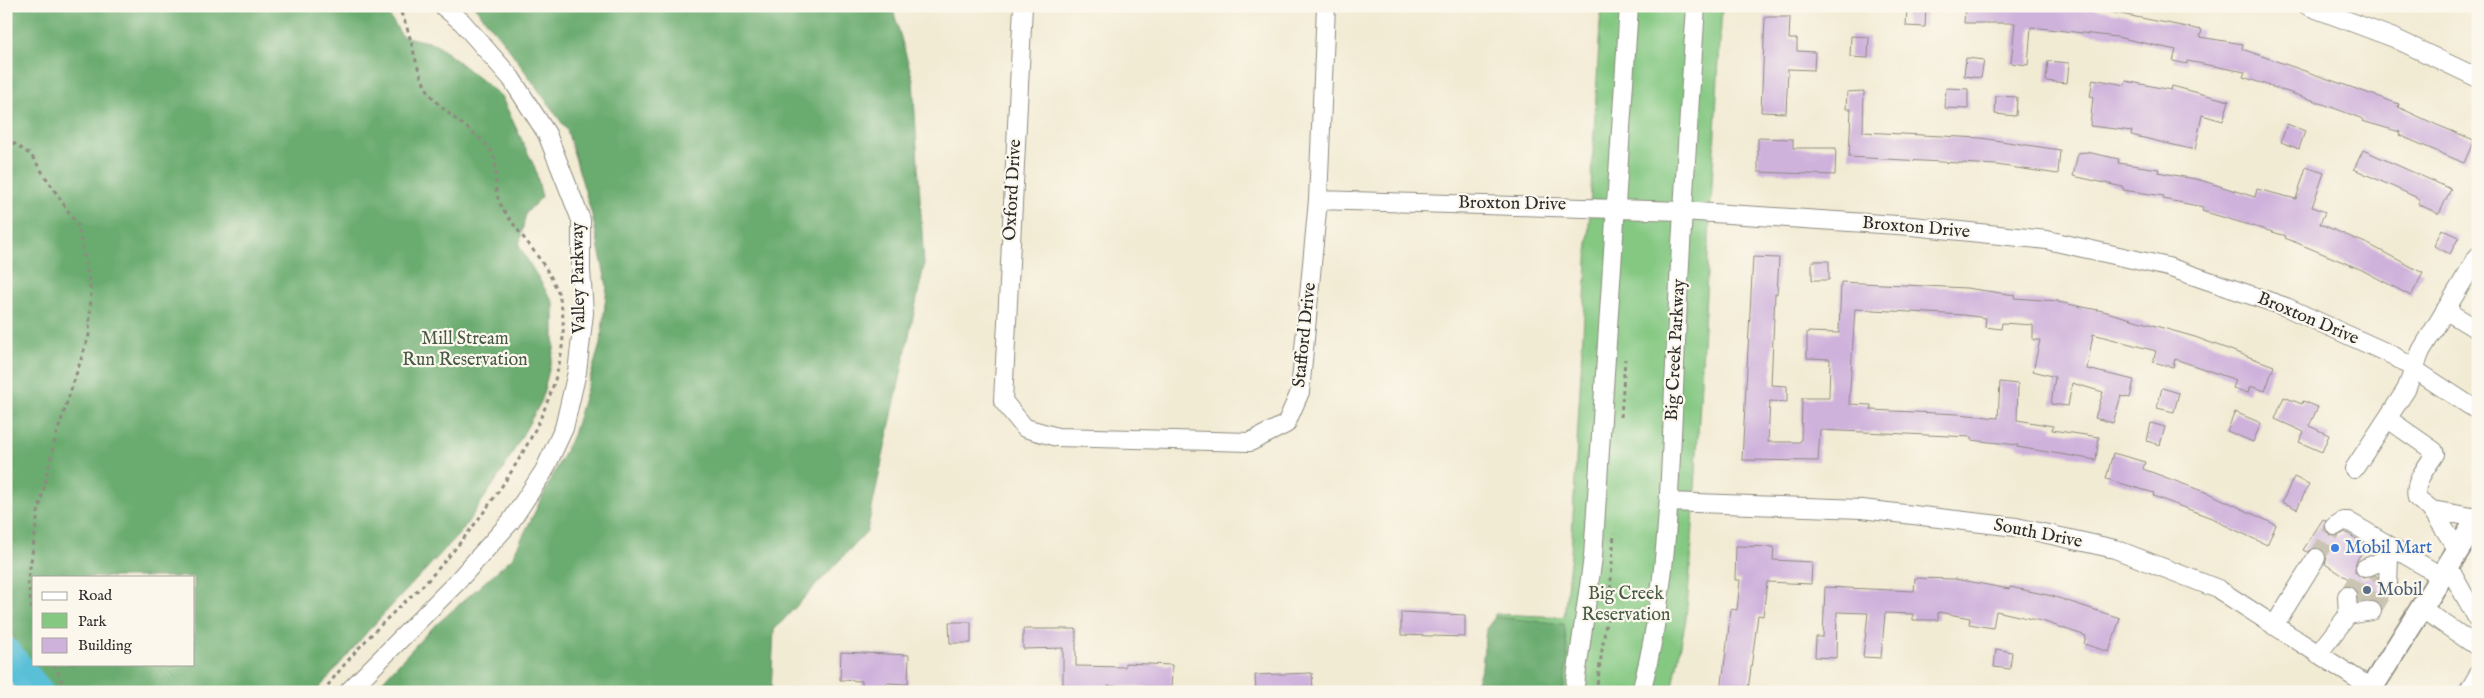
<svg xmlns="http://www.w3.org/2000/svg" width="2484" height="698" viewBox="0 0 2484 698" font-family="'IM FELL English',serif">
<style>
.green{fill:#84c882;stroke:#587a56}
.forest{fill:#6bac70;stroke:#4b6c4e;fill-rule:evenodd}
.lines{fill:none;stroke-linecap:round;stroke-linejoin:round}
.river{stroke:#5ac0d8;stroke-width:31}
.building{fill:#cfb2dc}
.minor-tunnel{stroke:#cac5b2;stroke-width:18;stroke-dasharray:18 9;stroke-linecap:butt}
.minor-casing{stroke:#8e8b80;stroke-width:20}
.major-casing{stroke:#8e8b80;stroke-width:25}
.path{stroke:#8e8b80;stroke-width:3;stroke-dasharray:4 4;stroke-linecap:butt}
.minor{stroke:#fff;stroke-width:18}
.major{stroke:#fff;stroke-width:22}
.shop-dot{fill:#3f7fe0;stroke:#fbf7ec;stroke-width:2}
.service-dot{fill:#5c6f8a;stroke:#fbf7ec;stroke-width:2}
.labels{text-anchor:middle;dominant-baseline:central;stroke-width:4.5;stroke-linejoin:round;paint-order:stroke}
.street-label{font-size:18px;fill:#2b2b2b;stroke:#fbf7ec}
.park-label{font-size:18px;fill:#465a45;stroke:#fbf7ec}
.shop-label{font-size:18px;fill:#366cbe;stroke:#fbf7ec;text-anchor:start}
.service-label{font-size:18px;fill:#4e5e75;stroke:#fbf7ec;text-anchor:start}
</style>
<rect width="100%" height="100%" fill="#fbf7ec"/>
<filter id="ink" filterUnits="userSpaceOnUse"><feTurbulence type="fractalNoise" baseFrequency=".02" numOctaves="2"/><feDisplacementMap in="SourceGraphic" scale="10" xChannelSelector="R" yChannelSelector="G"/><feConvolveMatrix kernelMatrix="1 2 1 2 8 2 1 2 1" color-interpolation-filters="sRGB"/></filter>
<filter id="wash" filterUnits="userSpaceOnUse"><feTurbulence type="fractalNoise" baseFrequency=".0096" numOctaves="4" result="noise"/><feDisplacementMap in="SourceGraphic" scale="20" xChannelSelector="R" yChannelSelector="G"/><feGaussianBlur stdDeviation="1.12" result="paint"/><feColorMatrix in="noise" values="0 0 0 0 0 0 0 0 0 0 0 0 0 0 0 0 0 1.4 0 .05"/><feComposite in="paint" operator="in"/></filter>
<g filter="url(#wash)">
<rect width="100%" height="100%" fill="#f2ebd4"/>
<path class="green" d="M1601,6H1722L1691,560L1686,618L1672,692H1490L1495,614L1564,617L1571,553Z"/>
<path class="forest" d="M6,6H383L402,36L436,44L501,96L535,168L542,197L526,213L519,246L554,304V349L541,402L501,473L461,532L368,631L316,692H49L6,627ZM34,577H194V664H34Z
M474,6H892L913,80L924,266L867,531L774,630L771,692H372L429,631L512,558L573,435L601,341L607,286L592,215L567,130L504,42Z
M1495,617L1564,624L1568,657L1563,692H1473L1482,667L1486,629Z"/>
<g class="lines">
<path class="river" d="M6,653L38,692"/>
</g>
<g id="blocks">
<path class="building" d="M1907,6H1926L1925,27L1906,26Z
M1965,6H2080L2202,30L2200,37L2243,44L2242,49L2399,104L2398,107L2437,125L2474,140L2464,163L2399,135L2400,132L2362,121L2363,119L2315,101L2243,77L2245,72L2187,61V64L2173,61L2176,50L2117,37L2031,27L2028,65L2011,63L2015,23H1964Z
M1765,17H1790L1789,39H1797V51L1815,52L1814,70L1788,69L1786,113L1761,112Z
M1851,36L1869,37L1868,58L1850,57Z
M1966,58L1984,60L1981,78L1964,76Z
M2048,61L2069,63L2067,83L2046,81Z
M2093,79L2125,85L2126,81L2171,90L2172,86L2229,101L2223,121L2202,115L2195,150L2131,135L2132,131L2090,126L2093,97L2090,96Z
M1946,88L1968,89V109L1945,108Z
M1864,91L1863,132L1981,138L2060,150L2058,174L1996,165L1849,157L1851,109H1846L1847,92Z
M1996,96L2017,97L2016,116L1995,114Z
M2287,124L2305,131L2299,149L2281,142Z
M1758,138L1793,139V148H1836L1835,175L1758,172Z
M2363,150L2451,189L2439,214L2418,204L2420,199L2354,169Z
M2087,152L2119,159L2118,163L2159,169L2158,172L2200,180L2255,197L2257,189L2296,199L2306,167L2324,173L2312,207L2325,212L2320,224L2370,245L2423,273L2411,296L2360,269L2285,238L2286,236L2202,211L2203,207L2163,199L2164,196L2123,190V187L2073,176L2078,153Z
M2442,229L2459,237L2450,254L2434,246Z
M1753,257L1779,258L1777,294L1775,293L1771,385L1787,386V402L1770,401L1768,442H1799L1801,441L1802,398H1829L1830,359L1807,358V332L1839,333L1841,282L1966,288L2015,295L2014,298L2058,301V302L2103,311L2195,337L2274,366L2265,391L2250,386L2248,393L2233,388L2236,380L2175,359L2173,367L2153,362L2156,351L2093,334L2087,369L2134,380L2130,398L2121,396L2113,423L2095,418L2103,392L2072,383L2068,406L2051,404L2055,377L2033,371L2040,340H2033V325L2002,323L2001,329L1985,327L1986,318L1964,315L1855,309L1849,404L1871,405V410L1958,414L1998,418L2000,382L2018,384L2017,420L2053,426L2052,430L2099,437L2096,460L2017,447L2018,445L1971,440V437L1820,430L1818,461L1742,460Z
M1812,261H1829V280H1812Z
M2162,388L2179,393L2174,412L2157,408Z
M2284,397L2302,404L2303,401L2318,407L2309,426L2329,435L2322,452L2299,442L2304,432L2275,419Z
M2235,412L2261,423L2253,442L2227,431Z
M2151,423L2165,427L2160,445L2147,441Z
M2113,453L2145,462L2143,469L2213,495L2276,525L2267,545L2216,521L2217,520L2153,496L2154,493L2106,479Z
M2294,477L2309,484L2297,509L2282,502Z
M2323,519L2326,521L2324,527L2330,535L2336,537L2345,532L2366,545L2356,562L2355,572L2363,578L2375,575L2378,577L2379,589L2389,594L2381,606L2375,601L2358,602L2356,590L2347,585L2350,580L2325,564L2327,558L2322,549L2316,547L2307,552L2303,550Z
M1736,546L1774,547L1773,560L1812,562L1811,584L1767,582L1763,616L1758,615L1748,690L1747,692H1721L1731,609L1737,610L1740,580H1735Z
M1915,578L1955,579L2009,589L2010,587L2052,596L2120,618L2109,652L2084,644L2086,636L2045,622L1996,611L1993,628L1969,624L1970,618L1938,612V620H1913V614L1885,613L1881,658L1863,657L1868,613L1837,612L1836,658L1815,657L1816,637H1823L1825,587L1914,591Z
M1401,612L1465,615V637L1401,635Z
M949,622H971V643H950Z
M1023,629H1076V666L1125,667V663L1172,665L1171,692H1147V687L1108,686V692H1063V648L1023,649Z
M1996,649L2012,652L2010,669L1994,667Z
M841,652L909,655L908,684L886,683V689H862V681L840,680Z
M1312,673L1313,692H1256L1255,675Z"/>
</g>
</g>
<g filter="url(#ink)">
<use href="#blocks" fill-opacity="0" stroke="#8e8b80" stroke-width="1"/>
<g class="lines">
<path class="minor-tunnel" d="M2316,558L2335,526
M2347,596L2365,568
M2359,603L2377,577
M2372,611L2388,584"/>
<defs>
<path id="minor" d="M1023,6L1003,401L1025,428L1057,437L1250,442L1286,424L1300,392L1318,200L1326,6
M2308,6L2394,38L2478,78
M1318,200L1682,211L1912,226L2047,240L2168,267L2286,307L2394,356L2478,411
M2445,310L2478,330
M2388,419L2434,451L2435,454C2427,467 2413,482 2417,498L2432,510L2458,550
M2354,469L2406,390L2421,351L2478,256
M1669,502L1862,509L2016,527L2115,549L2218,589L2371,688
M2432,510L2478,518
M2335,526L2343,521H2348L2441,576
M2448,566L2478,620
M2365,568L2389,558L2394,548
M2388,584L2389,558
M2421,608L2478,647
M2348,615L2372,611
M2274,626L2316,558
M2318,654L2348,615L2347,596
M348,692L455,584L511,521L544,471L564,428L577,372L584,313L581,270V220L547,134L511,78L462,22L443,6
M1574,692L1593,557L1629,6
M1641,692C1669,586 1670,474 1675,365C1680,245 1688,126 1696,6
M2468,692L2478,675"/>
<path id="major" d="M2369,692L2478,518"/>
</defs>
<use href="#minor" class="minor-casing"/>
<use href="#major" class="major-casing"/>
<path class="path" d="M6,138L31,155L78,226L91,292L89,335L55,439L38,513L28,582L34,624
M1621,417L1625,359
M54,664L67,692
M323,692C344,663 369,636 394,612C406,600 419,590 430,578C487,514 579,395 561,303C555,274 529,246 512,222C507,215 500,206 498,198C493,184 499,166 492,153C483,135 445,116 430,94C412,67 414,33 397,6
M1596,692L1610,595L1614,533"/>
<use href="#minor" class="minor"/>
<use href="#major" class="major"/>
</g>
</g>
<circle class="shop-dot" cx="2335" cy="548" r="5"/>
<circle class="service-dot" cx="2367" cy="590" r="5"/>
<g class="labels">
<g class="street-label">
<text transform="translate(1013 190) rotate(-87)">Oxford Drive</text>
<text transform="translate(1512 204) rotate(1)">Broxton Drive</text>
<text transform="translate(1916 228) rotate(5)">Broxton Drive</text>
<text transform="translate(579 278) rotate(-91)">Valley Parkway</text>
<text transform="translate(2308 319) rotate(23)">Broxton Drive</text>
<text transform="translate(1305 335) rotate(-84)">Stafford Drive</text>
<text transform="translate(1676 350) rotate(-87)">Big Creek Parkway</text>
<text transform="translate(2038 534) rotate(11)">South Drive</text>
</g>
<g class="park-label">
<text x="465" y="339">Mill Stream<tspan x="465" dy="21">Run Reservation</tspan></text>
<text x="1626" y="594">Big Creek<tspan x="1626" dy="21">Reservation</tspan></text>
</g>
<g class="shop-label">
<text x="2345" y="548">Mobil Mart</text>
</g>
<g class="service-label">
<text x="2377" y="590">Mobil</text>
</g>
</g>
<rect width="2484" height="698" fill="none" stroke="#fbf7ec" stroke-width="25"/>
<rect x="32" y="576" width="162" height="90" fill="#fbf7ec" stroke="#a8a59f"/>
<rect x="42" y="592" width="25" height="8" fill="#ffffff" stroke="#a8a59f"/>
<text x="78" y="600" font-size="15" fill="#2b2b2b">Road</text>
<rect x="42" y="613" width="25" height="15" fill="#84c882" stroke="#a8a59f"/>
<text x="78" y="626" font-size="15" fill="#2b2b2b">Park</text>
<rect x="42" y="638" width="25" height="15" fill="#cfb2dc" stroke="#a8a59f"/>
<text x="78" y="650" font-size="15" fill="#2b2b2b">Building</text>
</svg>
